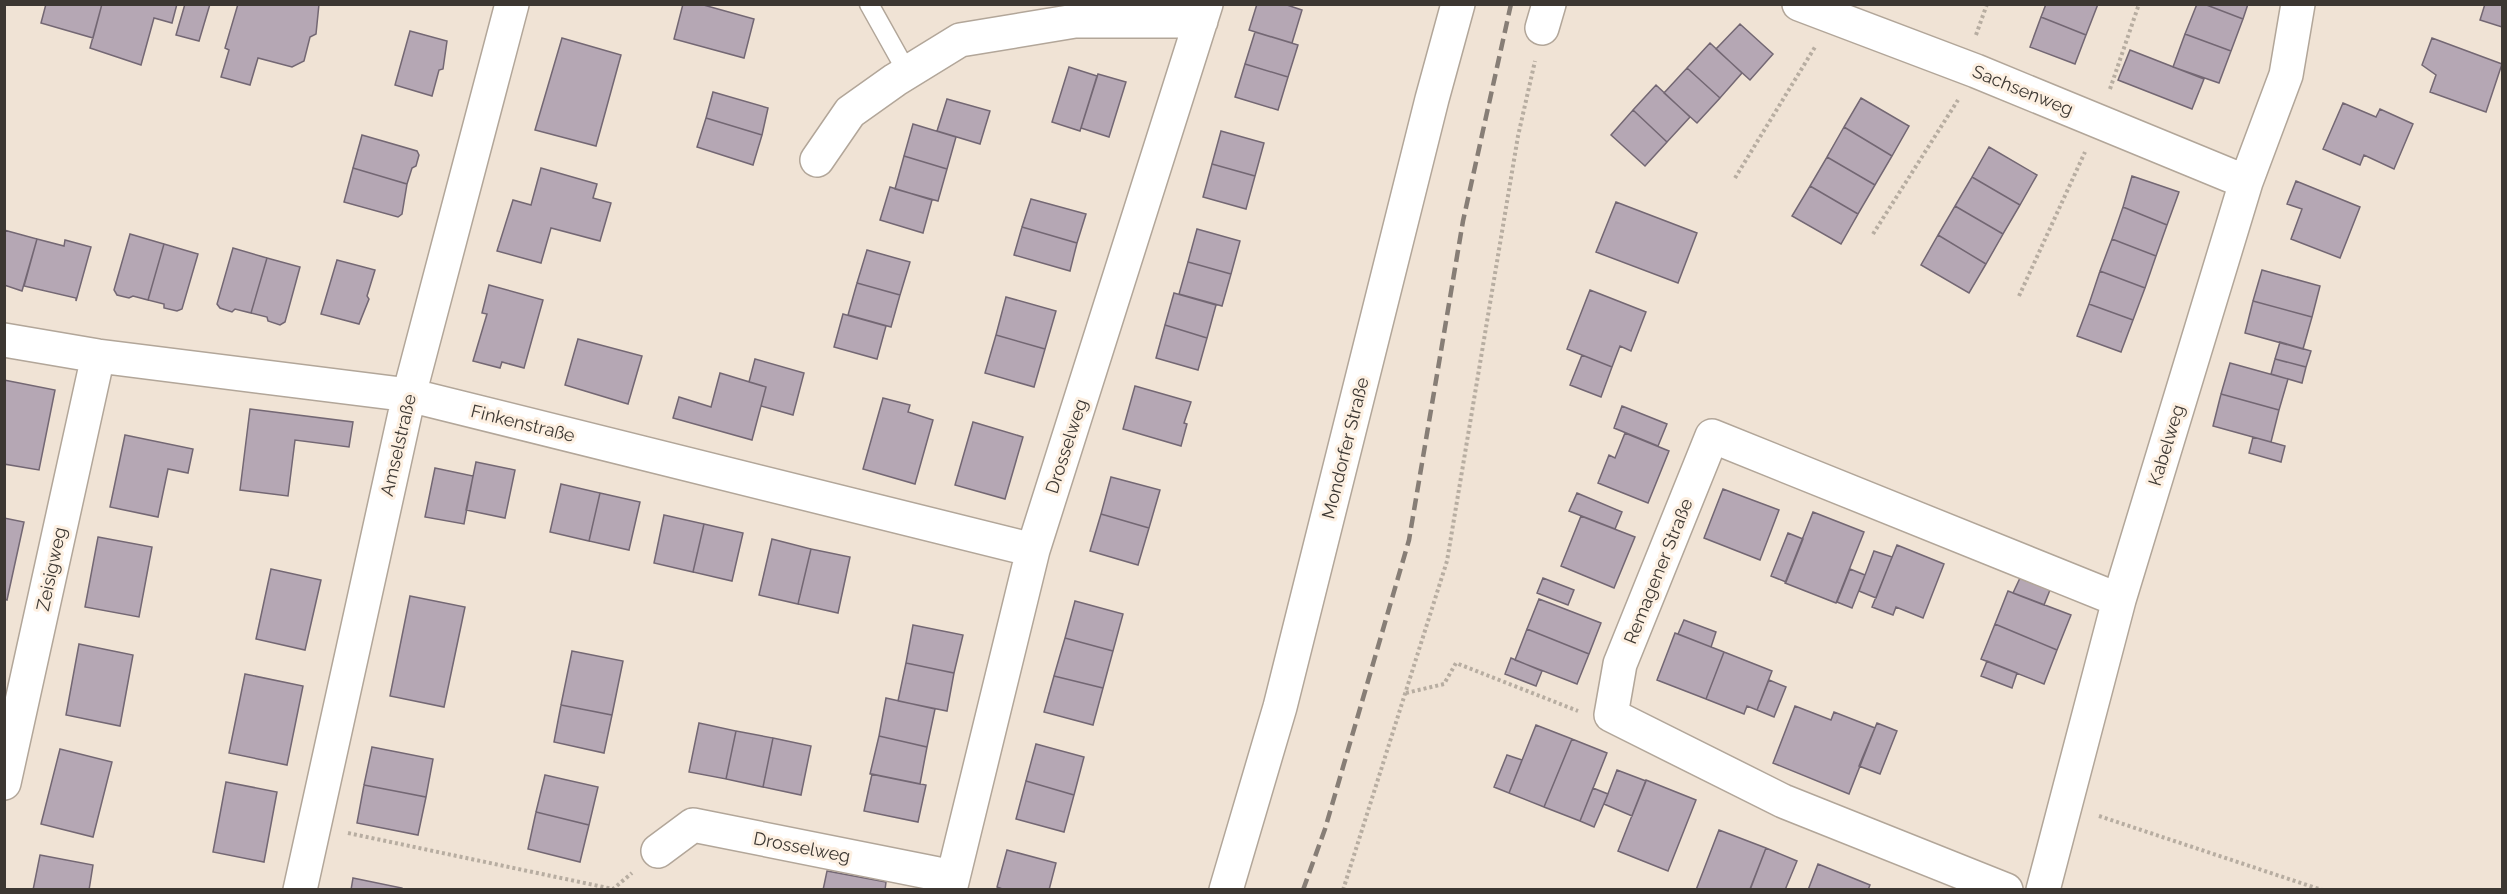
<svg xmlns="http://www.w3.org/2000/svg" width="2507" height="894" viewBox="0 0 2507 894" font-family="Raleway,sans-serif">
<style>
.building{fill:#b5a7b4;stroke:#736773;stroke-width:1.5}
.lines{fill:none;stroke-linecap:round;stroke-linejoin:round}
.lane-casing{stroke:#b2a699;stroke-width:21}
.street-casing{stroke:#b2a699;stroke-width:36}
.secondary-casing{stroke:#b2a699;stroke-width:36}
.path{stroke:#b7ada1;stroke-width:4;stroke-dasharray:3 3;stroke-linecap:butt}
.lane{stroke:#fff;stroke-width:18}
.street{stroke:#fff;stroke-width:33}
.secondary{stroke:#fff;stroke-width:33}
.rail{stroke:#877e76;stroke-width:4.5;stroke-dasharray:12 6;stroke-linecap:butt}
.labels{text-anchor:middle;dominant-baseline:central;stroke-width:6;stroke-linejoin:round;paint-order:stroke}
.street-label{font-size:18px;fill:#3c3732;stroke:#fdf0e2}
</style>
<rect width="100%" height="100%" fill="#f0e3d5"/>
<path class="building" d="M46,4H102L93,38L41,23Z
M102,4H177L172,23L154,18L141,65L90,48Z
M185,4H210L199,41L176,35Z
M238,4H319L316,34L310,37L304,61L292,67L258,58L250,85L221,77L229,50L225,48Z
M683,4H700L754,19L744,58L674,39Z
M1257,4H1284L1302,10L1292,43L1249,30Z
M2046,4H2098L2086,35L2041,17Z
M2197,4H2204L2243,19L2231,51L2185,34Z
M2204,4H2248L2243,19Z
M2485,4H2502V27L2480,20Z
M2041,17L2086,35L2075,64L2030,47Z
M1740,24L1773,54L1750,80L1716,49Z
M410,31L447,41L443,69L439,70L432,96L395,85Z
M1255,32L1298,45L1288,77L1245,64Z
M2185,34L2231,51L2219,83L2173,67Z
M562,38L621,55L596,146L535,130Z
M2432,38L2502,64L2486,112L2430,92L2436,75L2422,65Z
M1710,43L1742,73L1720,98L1687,68Z
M2130,50L2204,79L2192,109L2118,80Z
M1245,64L1288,77L1278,110L1235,97Z
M1069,67L1097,76L1080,131L1052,122Z
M1687,68L1720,98L1697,123L1664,93Z
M1098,74L1126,82L1109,137L1081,128Z
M1656,85L1690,117L1667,142L1633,110Z
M713,92L768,108L762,135L706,118Z
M1861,98L1909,126L1892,156L1844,127Z
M947,99L990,111L980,144L937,131Z
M2343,103L2376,117L2380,109L2413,124L2394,169L2364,155L2360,165L2323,149Z
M1633,110L1667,142L1645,166L1611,135Z
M706,118L762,135L753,165L697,147Z
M913,124L956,137L947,169L904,156Z
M1844,127L1892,156L1875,185L1827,157Z
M1221,131L1264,143L1255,176L1212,164Z
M362,135L417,151L419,155L416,166L412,168L407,184L353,168Z
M1989,147L2037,175L2020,205L1972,177Z
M904,156L947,169L938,201L895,189Z
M1827,157L1875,185L1858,214L1810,186Z
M1212,164L1255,176L1246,209L1203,197Z
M353,168L407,184L402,214L398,217L344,202Z
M541,168L597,184L593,198L611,203L600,241L551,228L541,263L497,251L513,200L531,205Z
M2132,176L2179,192L2167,225L2123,207Z
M1972,177L2020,205L2003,234L1955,206Z
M2296,181L2360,207L2340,258L2291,239L2302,209L2287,204Z
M1810,186L1858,214L1841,244L1792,216Z
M890,187L932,200L923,233L880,220Z
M1031,199L1086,214L1077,243L1022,227Z
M1616,202L1697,233L1678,283L1596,252Z
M1955,206L2003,234L1986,264L1938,235Z
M2123,207L2167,225L2156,256L2112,239Z
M1022,227L1077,243L1070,271L1014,255Z
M1197,229L1240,241L1231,274L1188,262Z
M4,230L37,239L22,291L4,285Z
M130,234L164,244L148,300L133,296L129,298L117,295L114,290Z
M1938,235L1986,264L1969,293L1921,265Z
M37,239L64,246L65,240L91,247L76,301V298L24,286Z
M2112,239L2156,256L2145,288L2100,271Z
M164,244L198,254L182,309L177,311L164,308V304L148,300Z
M233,248L267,258L251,313L235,309L232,312L220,308L217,304Z
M867,250L910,262L900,295L857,283Z
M267,258L300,267L285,322L280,325L268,321L267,317L251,313Z
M337,260L375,270L367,296L369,299L359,324L321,314Z
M1188,262L1231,274L1222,306L1179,294Z
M2262,270L2320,286L2312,317L2253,301Z
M2100,271L2145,288L2133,320L2089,304Z
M857,283L900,295L891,327L848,315Z
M489,285L543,300L524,368L502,362L500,368L473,361L487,314L482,313Z
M1590,290L1646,312L1631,351L1620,346L1612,367L1567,349Z
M1174,293L1216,305L1207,338L1165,325Z
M1006,297L1056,311L1045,349L996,335Z
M2253,301L2312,317L2303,349L2245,333Z
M2089,304L2133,320L2121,352L2077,336Z
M843,314L886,326L877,359L834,347Z
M1165,325L1207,338L1198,370L1156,358Z
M996,335L1045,349L1034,387L985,373Z
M578,339L642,356L628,404L565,385Z
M2280,342L2311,351L2306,367L2275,359Z
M1582,355L1612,367L1601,397L1570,385Z
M755,359L804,373L793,415L761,406L766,387L749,382Z
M2275,359L2306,367L2302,383L2271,374Z
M2230,363L2288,379L2279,410L2221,394Z
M720,373L766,387L752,440L673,418L679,397L711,407Z
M4,380L55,390L39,470L4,464Z
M1135,386L1191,402L1184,423L1187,424L1181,446L1123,429Z
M2221,394L2279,410L2271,442L2213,426Z
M883,398L910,405L908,412L933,420L915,484L863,469Z
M1622,406L1667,424L1658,446L1614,428Z
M250,409L353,422L349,447L295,440L288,496L240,490Z
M973,422L1023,437L1005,499L955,485Z
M1625,433L1669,451L1648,503L1598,483L1609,455L1615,458Z
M125,435L193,449L188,473L168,469L158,517L110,507Z
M2253,437L2285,446L2281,462L2249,453Z
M476,462L515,470L505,518L466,510Z
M435,468L473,476L464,524L425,517Z
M1111,477L1160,490L1149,528L1101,514Z
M561,484L600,493L589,541L550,532Z
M1723,489L1779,510L1760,560L1704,538Z
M600,493L640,502L629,550L589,541Z
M1577,493L1622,512L1615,529L1569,511Z
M1813,512L1864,532L1836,603L1785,583Z
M1101,514L1149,528L1138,565L1090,551Z
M664,515L704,524L693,572L654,563Z
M1581,516L1635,537L1614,588L1561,566Z
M4,518L24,522L7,600L4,599Z
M704,524L743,533L732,581L693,572Z
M1788,533L1803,539L1786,582L1771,576Z
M98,537L152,547L139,617L85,607Z
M772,539L811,549L798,604L759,595Z
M1897,545L1944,564L1923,618L1896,607L1893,615L1872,607Z
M811,549L850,557L838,613L798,604Z
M1874,551L1892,557L1876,598L1859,591Z
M271,569L321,580L305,650L256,639Z
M1850,569L1865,575L1852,608L1837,602Z
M1543,578L1574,590L1568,605L1537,593Z
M2020,578L2050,590L2044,605L2013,593Z
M2008,591L2071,615L2057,650L1995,624Z
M410,596L465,607L444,707L390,696Z
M1539,599L1601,623L1589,654L1527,629Z
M1075,601L1123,614L1113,651L1065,638Z
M1684,620L1716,632L1711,647L1678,634Z
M1995,624L2057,650L2044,684L1981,659Z
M913,625L963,635L954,673L906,663Z
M1527,629L1589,654L1577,684L1515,660Z
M1675,633L1724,652L1706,699L1657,680Z
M1065,638L1113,651L1103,688L1054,676Z
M79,644L133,655L120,726L66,715Z
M572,651L623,661L612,715L561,705Z
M1724,652L1772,671L1757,710L1747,706L1744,714L1706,699Z
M1511,658L1542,671L1536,686L1505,674Z
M1987,661L2017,673L2012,688L1981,676Z
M906,663L954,673L947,711L898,701Z
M245,674L303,686L287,765L229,753Z
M1054,676L1103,688L1093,725L1044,712Z
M1769,680L1786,687L1774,717L1757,710Z
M886,698L935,709L927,747L879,736Z
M561,705L612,715L604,753L554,742Z
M1795,706L1831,720L1834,712L1875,728L1849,794L1773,763Z
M699,723L736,731L726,779L689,772Z
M1877,723L1897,731L1880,774L1859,766Z
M1536,725L1572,739L1544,807L1509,793Z
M736,731L773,738L763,787L726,779Z
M879,736L927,747L920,784L870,774Z
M773,738L811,746L801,795L763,787Z
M1572,739L1607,753L1580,821L1544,807Z
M1036,744L1084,757L1074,795L1026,781Z
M372,747L433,759L426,797L364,785Z
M60,749L112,762L93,837L41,824Z
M1507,755L1522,760L1509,793L1494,787Z
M1617,770L1646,781L1632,816L1604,804Z
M872,774L926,785L918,822L864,811Z
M545,775L598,787L589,825L536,812Z
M1646,780L1696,800L1668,871L1618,851Z
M1026,781L1074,795L1064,832L1016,819Z
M226,782L277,792L264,862L213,852Z
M364,785L426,797L418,835L357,823Z
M1593,788L1608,794L1594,827L1580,821Z
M536,812L589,825L580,862L528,849Z
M1719,830L1766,848L1750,890H1696Z
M1766,848L1797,861L1785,890L1750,889Z
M1007,850L1056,863L1049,890H1005L997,887Z
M40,855L93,865L89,890H33Z
M1818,864L1870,885L1868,890H1808Z
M827,871L886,882L885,890H823Z
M353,878L402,888V890H351Z"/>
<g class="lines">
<defs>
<path id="lane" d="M869,4L907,72"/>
<path id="street" d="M1799,4L1976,71L2246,182
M1542,28L1549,4
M817,160L850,112L895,80L960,40L1075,21H1201
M4,340L98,356L409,395L1033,550
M4,783L98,356
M658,851L693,825L953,877
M300,890L409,395L512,4
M950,890L1033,550L1206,4
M2006,890L1783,801L1611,715L1620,664L1712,436L2119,600
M2043,890L2119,600L2246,182L2286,75L2298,4"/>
<path id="secondary" d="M1226,890L1280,707L1432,99L1458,4"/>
</defs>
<use href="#lane" class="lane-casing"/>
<use href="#street" class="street-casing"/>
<use href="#secondary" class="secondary-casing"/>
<path class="path" d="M1976,35L1987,4
M2110,89L2139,4
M1735,178L1815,47
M1873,234L1958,100
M2019,296L2085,152
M1406,693L1444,684L1456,663L1578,711
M2099,816L2322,890
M348,833L613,889L632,873
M1343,890L1447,561L1518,136L1535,61"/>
<use href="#lane" class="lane"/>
<use href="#street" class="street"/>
<use href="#secondary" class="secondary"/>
<path class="rail" d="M1303,890L1325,829L1409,540L1463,221L1511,4"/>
</g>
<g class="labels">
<g class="street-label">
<text transform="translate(2023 90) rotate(22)">Sachsenweg</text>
<text transform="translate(523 423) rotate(14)">Finkenstraße</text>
<text transform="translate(398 445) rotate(-77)">Amselstraße</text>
<text transform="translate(2166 445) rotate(-73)">Kabelweg</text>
<text transform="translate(1066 446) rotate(-72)">Drosselweg</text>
<text transform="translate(1345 448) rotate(-76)">Mondorfer Straße</text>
<text transform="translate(51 569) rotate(-78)">Zeisigweg</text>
<text transform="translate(1658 571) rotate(-68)">Remagener Straße</text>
<text transform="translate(802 847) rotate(11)">Drosselweg</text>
</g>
</g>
<rect width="2507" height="894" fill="none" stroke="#3c3732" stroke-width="12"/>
</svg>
